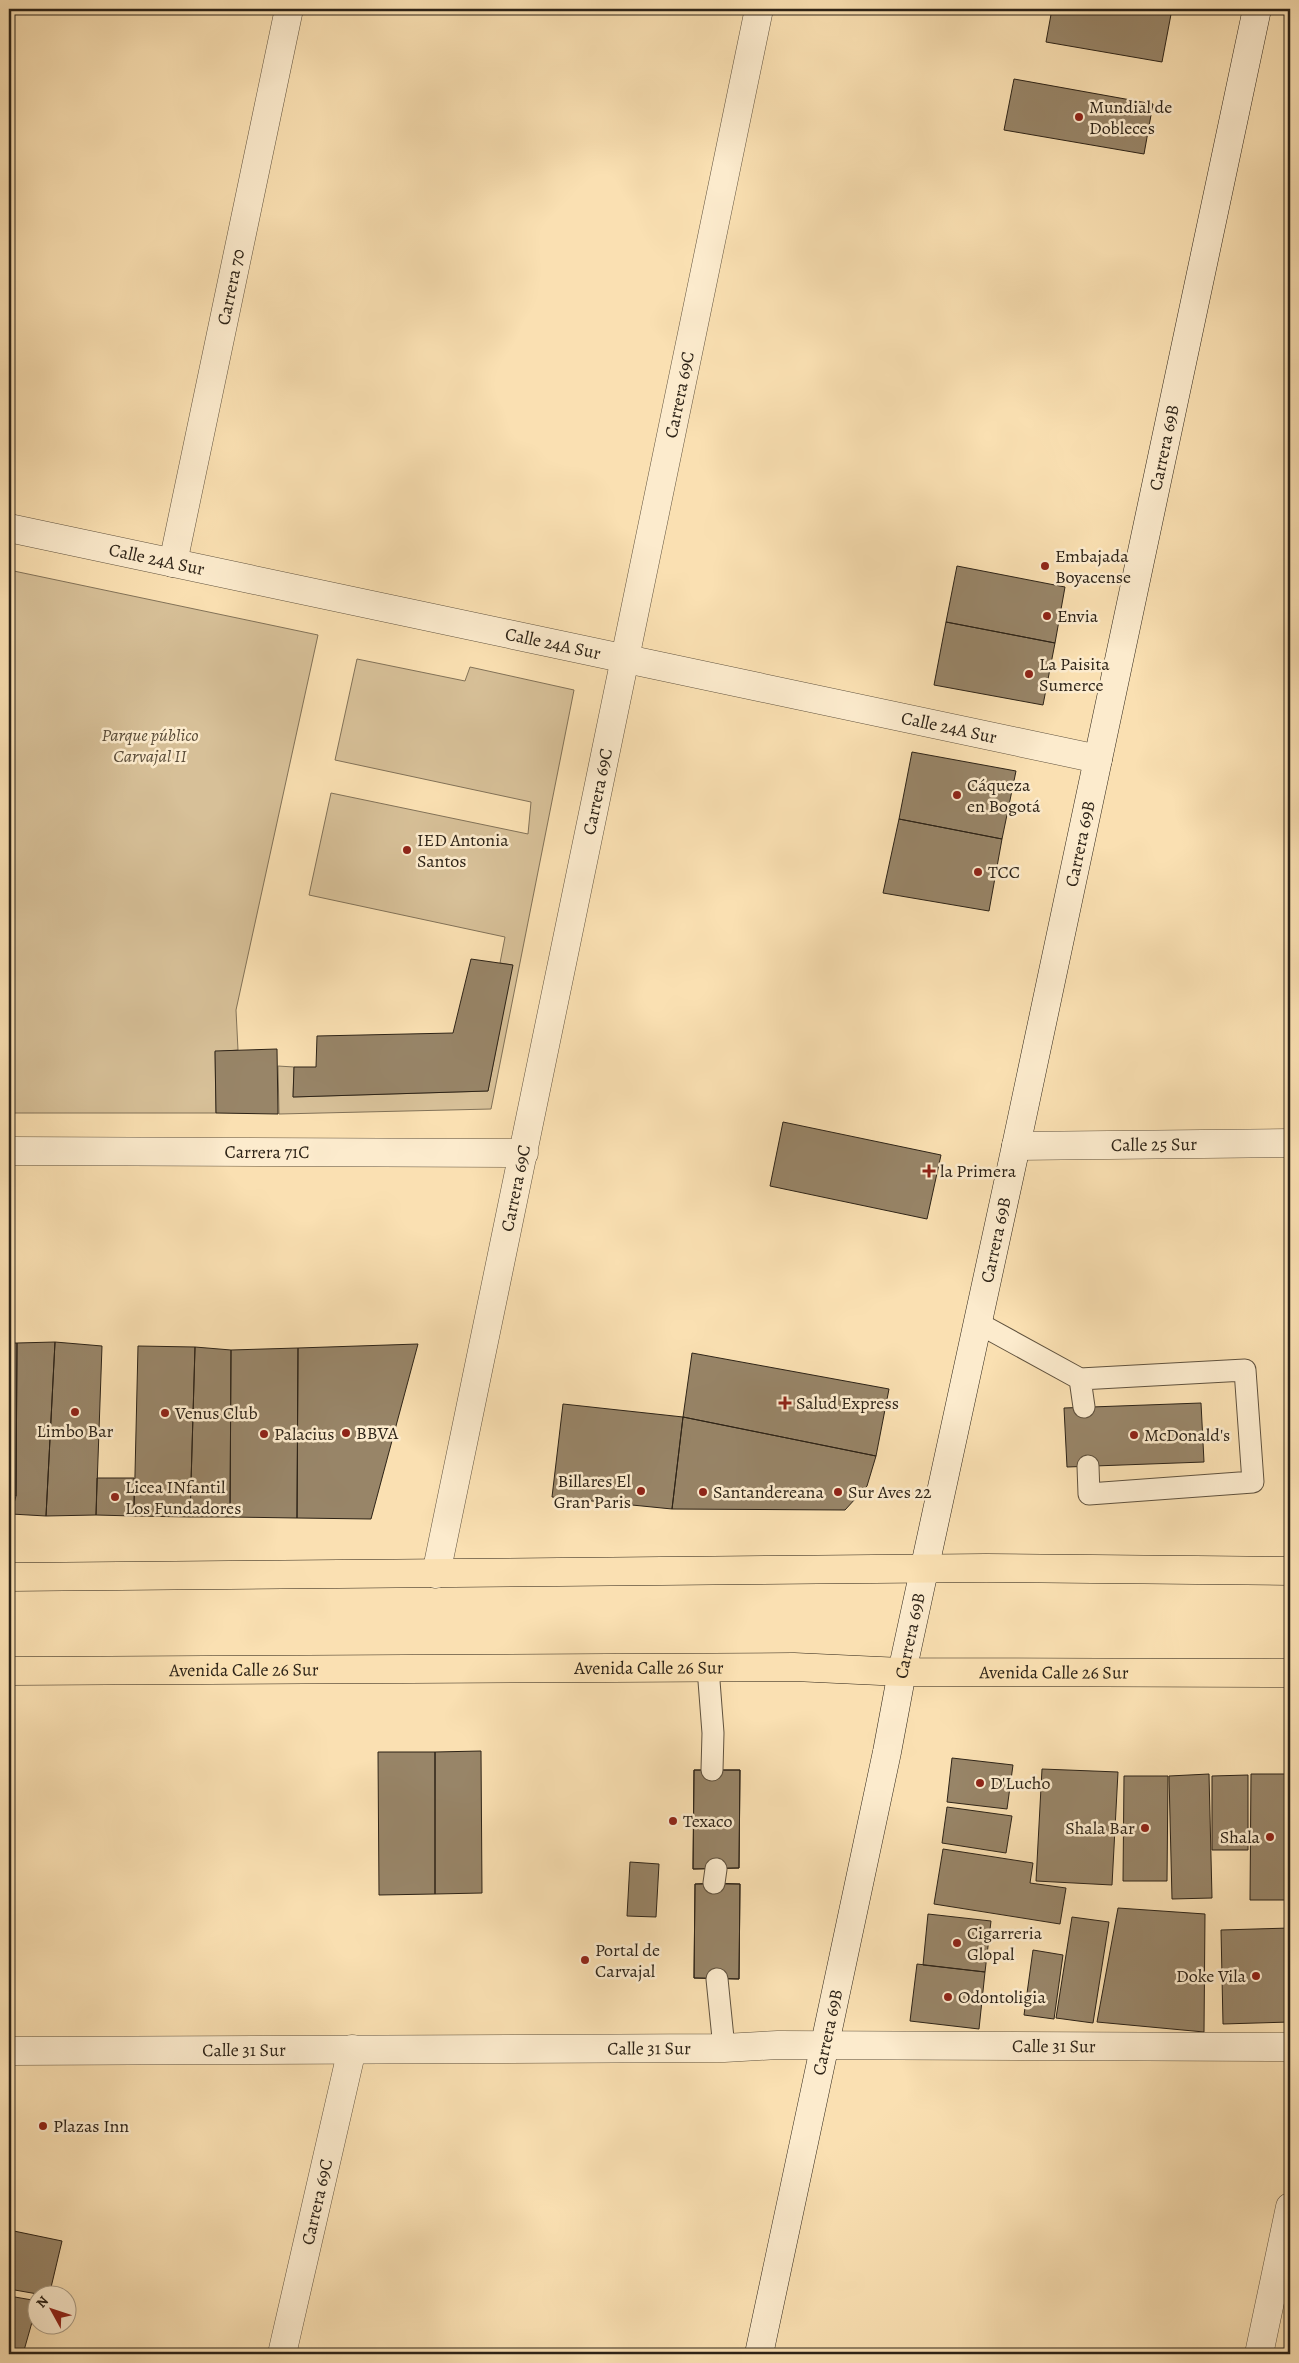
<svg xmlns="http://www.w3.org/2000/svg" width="1299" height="2363" viewBox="0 0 1299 2363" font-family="Alegreya,serif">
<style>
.green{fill:#d7c098;stroke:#827258}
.building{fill:#988568;stroke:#2d2317}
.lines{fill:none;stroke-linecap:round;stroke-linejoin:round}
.lane-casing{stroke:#60523e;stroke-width:23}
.street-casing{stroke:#60523e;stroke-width:29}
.secondary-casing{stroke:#2d2317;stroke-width:29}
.primary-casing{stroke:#2d2317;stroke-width:29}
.lane{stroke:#fcebcd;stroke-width:21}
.street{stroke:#fcebcd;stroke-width:28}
.secondary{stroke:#fcebcd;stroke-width:28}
.primary{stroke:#fae0b2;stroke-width:28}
.poi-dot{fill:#8f2418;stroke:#fcebcd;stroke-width:2}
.labels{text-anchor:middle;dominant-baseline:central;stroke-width:5;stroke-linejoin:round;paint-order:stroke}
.poi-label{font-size:18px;fill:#2d2317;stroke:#fcebcd;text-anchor:start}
.street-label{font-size:18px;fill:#2d2317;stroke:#fcebcd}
.park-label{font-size:18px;font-style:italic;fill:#584a37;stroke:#fcebcd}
</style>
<rect width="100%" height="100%" fill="#fae0b2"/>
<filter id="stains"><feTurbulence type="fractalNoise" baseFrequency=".004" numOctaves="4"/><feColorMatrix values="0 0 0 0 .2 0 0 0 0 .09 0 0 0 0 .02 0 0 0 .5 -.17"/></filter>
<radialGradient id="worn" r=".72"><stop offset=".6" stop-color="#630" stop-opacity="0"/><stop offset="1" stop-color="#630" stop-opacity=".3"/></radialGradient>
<path class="green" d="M9,570L318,635L236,1010L238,1050L215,1052L216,1113H9Z
M357,659L465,681L470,667L574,690L491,1109L279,1114L278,1066L294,1067L293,1097L488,1091L512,965L500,963L505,937L309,895L331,793L528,834L531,802L335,760Z"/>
<path class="building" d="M1052,9H1172L1162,62L1046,42Z
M1014,79L1153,104L1144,154L1004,130Z
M957,566L1065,587L1055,643L946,622Z
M946,622L1055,643L1043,705L934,685Z
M912,752L1016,771L1002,839L899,819Z
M899,819L1002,839L989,911L883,893Z
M471,959L513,965L488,1091L293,1097L294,1067H316L317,1036L453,1033Z
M277,1049L278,1114L216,1113L215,1051Z
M783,1122L941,1155L927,1219L770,1186Z
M55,1342L102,1346L96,1515L46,1516Z
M55,1342L46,1516L11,1514L16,1496L17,1343Z
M9,1343H17L16,1496H9Z
M418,1344L371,1519L297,1518L298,1348Z
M138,1346L195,1347L190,1517L134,1516Z
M195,1347L231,1350L230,1517H190Z
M298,1348L297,1518L230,1517L231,1350Z
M692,1353L889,1389L876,1456L683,1417Z
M1201,1403L1204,1462L1067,1467L1064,1408Z
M563,1404L683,1417L672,1509L552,1497Z
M683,1417L876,1456L867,1486L845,1510L672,1509Z
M97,1478H134V1516L96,1515Z
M481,1751L482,1893L435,1894V1752Z
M378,1752H435V1894L379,1895Z
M952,1758L1013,1765L1007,1809L947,1802Z
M1042,1769L1118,1772L1112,1885L1036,1881Z
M694,1770H740L739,1868L693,1869Z
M694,1770H740L739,1868L693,1869Z
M1209,1774L1212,1898L1172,1899L1169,1776Z
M1251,1774H1290V1900H1250Z
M1248,1775V1850H1212V1776Z
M1124,1776H1168L1167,1881H1123Z
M947,1807L1012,1816L1006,1853L942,1843Z
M943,1849L1033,1863L1030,1883L1066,1888L1060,1924L934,1904Z
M630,1862L659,1864L656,1917L627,1916Z
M714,1883L740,1884L739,1979L694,1978L695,1884Z
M695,1884H740L739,1979L694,1978Z
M1118,1908L1205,1914L1204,2032L1097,2022Z
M928,1914L991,1921L985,1972L923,1965Z
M1072,1917L1109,1922L1093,2023L1056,2018Z
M1290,1928V2022L1223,2024L1221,1930Z
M1033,1950L1063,1955L1054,2019L1024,2015Z
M917,1964L985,1972L979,2029L910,2021Z
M9,2230L62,2241L49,2296L9,2289Z
M9,2296L38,2301L23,2354L9,2352Z"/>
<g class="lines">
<defs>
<path id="lane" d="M978,1323L1080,1379L1245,1370L1253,1482L1089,1494L1088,1466
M1080,1379L1084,1407
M708,1668L713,1733L712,1770
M714,1883L716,1869
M717,1979L724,2048"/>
<g id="street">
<path id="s1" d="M9,528L1098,759"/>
<path id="s2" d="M173,563L289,9"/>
<path id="s3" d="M1016,1146L1290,1143"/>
<path id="s4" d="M9,1151L524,1153"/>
<path id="s5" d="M436,1574L759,9"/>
<path id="s6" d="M9,2051L724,2048L778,2045L1290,2047"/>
<path id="s7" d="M282,2354L352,2049"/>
<path d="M1259,2354L1290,2207"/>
</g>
<g id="secondary">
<path id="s8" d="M759,2354L887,1752L902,1672L1016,1146L1257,9"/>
</g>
<g id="primary">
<path d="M9,1577L986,1568L1290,1571"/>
<path id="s9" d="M9,1671L794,1667L902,1672L1290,1673"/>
</g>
</defs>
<use href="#lane" class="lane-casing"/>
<use href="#street" class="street-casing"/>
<use href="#secondary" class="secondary-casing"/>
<use href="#primary" class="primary-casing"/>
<use href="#lane" class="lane"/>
<use href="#street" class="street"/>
<use href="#secondary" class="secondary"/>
<use href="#primary" class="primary"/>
</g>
<g class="poi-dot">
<circle cx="1079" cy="117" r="5"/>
<circle cx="1045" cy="566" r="5"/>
<circle cx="1047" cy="616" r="5"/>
<circle cx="1029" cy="674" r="5"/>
<circle cx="957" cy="795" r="5"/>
<circle cx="407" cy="850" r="5"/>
<circle cx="978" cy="872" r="5"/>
<path d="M926.5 1163.5h5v5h5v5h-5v5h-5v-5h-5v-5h5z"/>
<path d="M782.5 1395.5h5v5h5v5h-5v5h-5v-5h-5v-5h5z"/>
<circle cx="75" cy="1412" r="5"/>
<circle cx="165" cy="1413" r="5"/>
<circle cx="346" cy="1433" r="5"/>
<circle cx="264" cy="1434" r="5"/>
<circle cx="1134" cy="1435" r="5"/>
<circle cx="641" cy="1491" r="5"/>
<circle cx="703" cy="1492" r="5"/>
<circle cx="838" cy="1492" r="5"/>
<circle cx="115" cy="1497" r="5"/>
<circle cx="980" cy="1783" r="5"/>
<circle cx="673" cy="1821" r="5"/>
<circle cx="1145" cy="1828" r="5"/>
<circle cx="1270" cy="1837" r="5"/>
<circle cx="957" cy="1943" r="5"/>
<circle cx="585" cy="1960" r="5"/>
<circle cx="1256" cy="1976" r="5"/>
<circle cx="948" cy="1997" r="5"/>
<circle cx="43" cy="2126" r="5"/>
</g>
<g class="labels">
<g class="poi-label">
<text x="1089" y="107">Mundial de<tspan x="1089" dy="21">Dobleces</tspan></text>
<text x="1055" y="556">Embajada<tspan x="1055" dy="21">Boyacense</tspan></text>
<text x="1057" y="616">Envia</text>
<text x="1039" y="664">La Paisita<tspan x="1039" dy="21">Sumerce</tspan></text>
<text x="967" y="785">Cáqueza<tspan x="967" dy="21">en Bogotá</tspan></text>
<text x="417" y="840">IED Antonia<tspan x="417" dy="21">Santos</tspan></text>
<text x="988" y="872">TCC</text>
<text x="940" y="1171">la Primera</text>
<text x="796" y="1403">Salud Express</text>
<text x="175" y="1413">Venus Club</text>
<text x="75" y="1431" text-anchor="middle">Limbo Bar</text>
<text x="356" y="1433">BBVA</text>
<text x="274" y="1434">Palacius</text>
<text x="1144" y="1435">McDonald's</text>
<text x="631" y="1481" text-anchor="end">Billares El<tspan x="631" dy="21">Gran Paris</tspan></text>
<text x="125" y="1487">Licea INfantil<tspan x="125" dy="21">Los Fundadores</tspan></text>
<text x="713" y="1492">Santandereana</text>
<text x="848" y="1492">Sur Aves 22</text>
<text x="990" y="1783">D'Lucho</text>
<text x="683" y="1821">Texaco</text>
<text x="1135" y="1828" text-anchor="end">Shala Bar</text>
<text x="1260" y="1837" text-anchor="end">Shala</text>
<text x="967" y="1933">Cigarreria<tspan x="967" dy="21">Glopal</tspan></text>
<text x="595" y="1950">Portal de<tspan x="595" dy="21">Carvajal</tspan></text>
<text x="1246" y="1976" text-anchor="end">Doke Vila</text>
<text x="958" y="1997">Odontoligia</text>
<text x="53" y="2126">Plazas Inn</text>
</g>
<g class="street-label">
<text stroke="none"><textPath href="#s2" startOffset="282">Carrera 70</textPath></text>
<text stroke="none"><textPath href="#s5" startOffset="1204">Carrera 69C</textPath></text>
<text stroke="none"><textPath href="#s8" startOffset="1949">Carrera 69B</textPath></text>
<text stroke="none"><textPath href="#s1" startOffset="151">Calle 24A Sur</textPath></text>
<text stroke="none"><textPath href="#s1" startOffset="556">Calle 24A Sur</textPath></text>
<text stroke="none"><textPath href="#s1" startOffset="961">Calle 24A Sur</textPath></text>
<text stroke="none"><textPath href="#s5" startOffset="799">Carrera 69C</textPath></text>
<text stroke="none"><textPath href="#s8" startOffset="1544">Carrera 69B</textPath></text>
<text stroke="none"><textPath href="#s3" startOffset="138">Calle 25 Sur</textPath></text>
<text stroke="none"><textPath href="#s4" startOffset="258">Carrera 71C</textPath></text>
<text stroke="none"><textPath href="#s5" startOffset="394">Carrera 69C</textPath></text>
<text stroke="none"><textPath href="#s8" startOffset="1139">Carrera 69B</textPath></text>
<text stroke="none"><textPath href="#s8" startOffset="734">Carrera 69B</textPath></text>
<text stroke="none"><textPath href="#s9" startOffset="640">Avenida Calle 26 Sur</textPath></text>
<text stroke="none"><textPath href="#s9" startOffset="235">Avenida Calle 26 Sur</textPath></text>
<text stroke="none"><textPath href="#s9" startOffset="1045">Avenida Calle 26 Sur</textPath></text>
<text stroke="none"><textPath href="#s8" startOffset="329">Carrera 69B</textPath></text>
<text stroke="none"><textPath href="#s6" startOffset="1045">Calle 31 Sur</textPath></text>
<text stroke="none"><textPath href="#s6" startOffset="640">Calle 31 Sur</textPath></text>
<text stroke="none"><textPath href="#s6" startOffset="235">Calle 31 Sur</textPath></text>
<text stroke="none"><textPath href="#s7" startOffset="156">Carrera 69C</textPath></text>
</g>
<g class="park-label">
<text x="150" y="735">Parque público<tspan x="150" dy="21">Carvajal II</tspan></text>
</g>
</g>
<rect width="1299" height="2363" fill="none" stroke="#fae0b2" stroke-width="30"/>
<rect x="10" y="10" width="1279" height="2343" fill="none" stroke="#2d2317" stroke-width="2.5"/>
<rect x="15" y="15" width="1269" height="2333" fill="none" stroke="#2d2317"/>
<g transform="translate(52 2310) rotate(310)"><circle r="24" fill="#fcebcd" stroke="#a99b84"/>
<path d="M0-4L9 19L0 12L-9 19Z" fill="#8f2418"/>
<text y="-8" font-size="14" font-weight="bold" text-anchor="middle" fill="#2d2317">N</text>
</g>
<rect width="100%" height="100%" filter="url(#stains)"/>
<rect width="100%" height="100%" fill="url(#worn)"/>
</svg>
